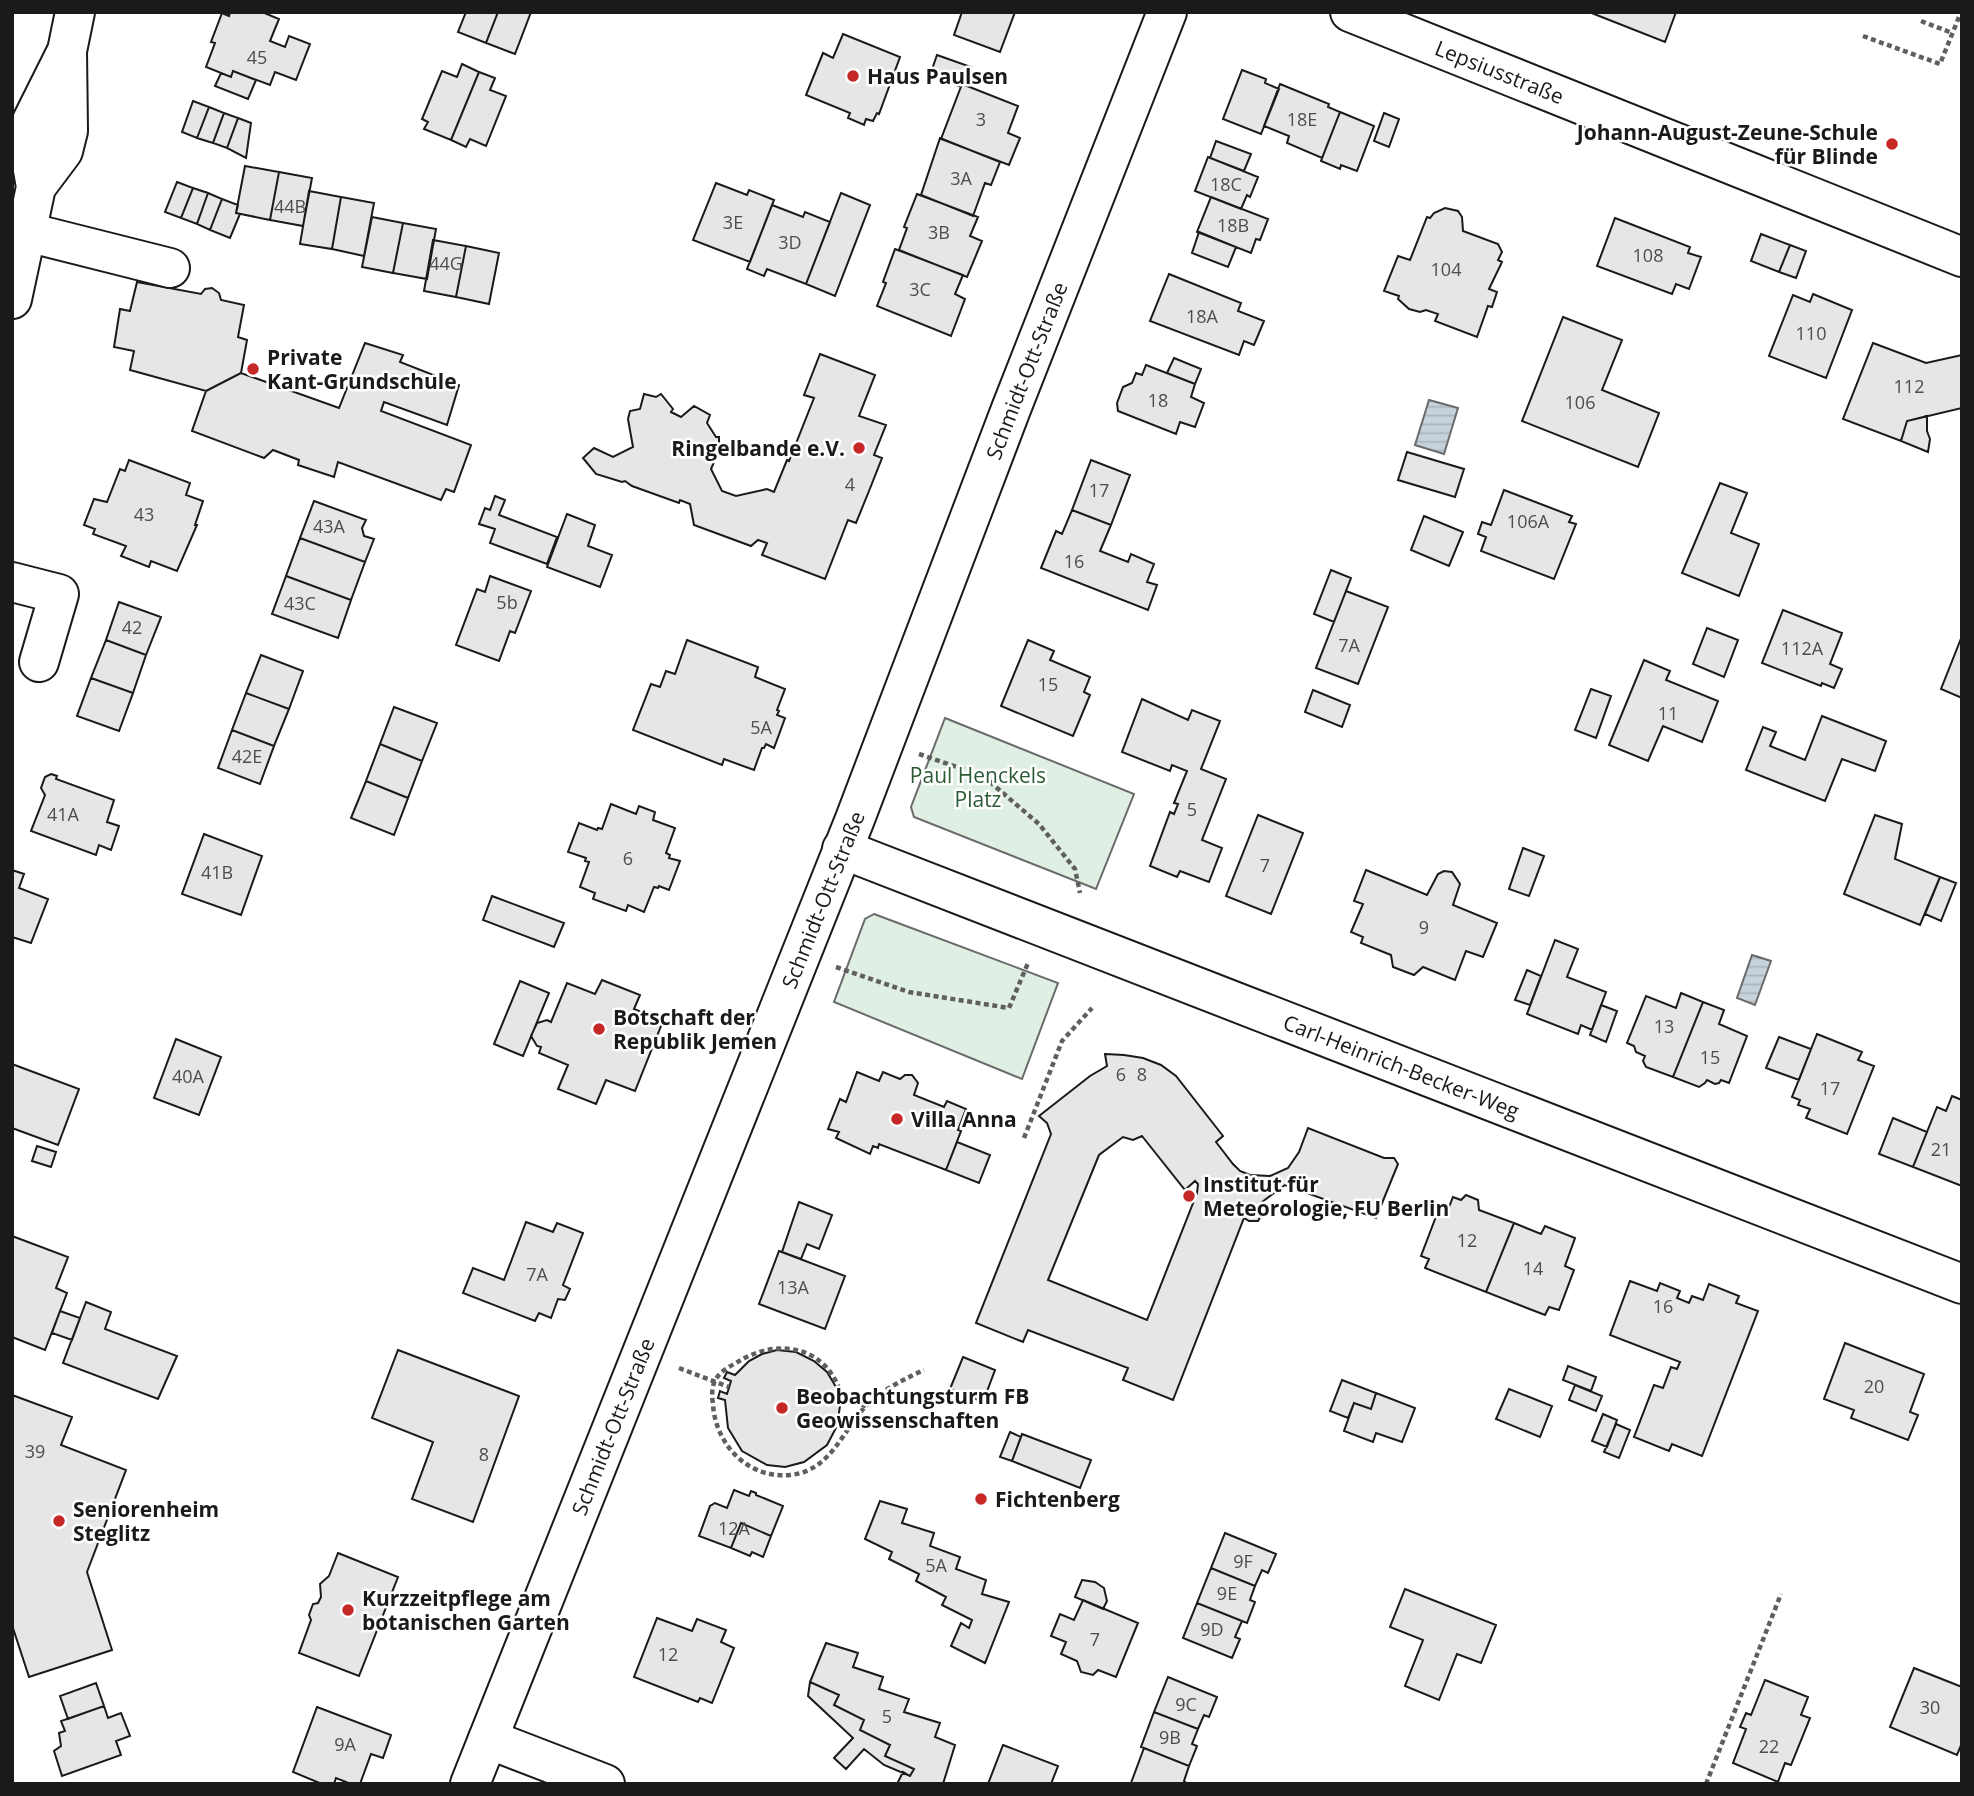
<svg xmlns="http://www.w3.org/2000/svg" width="1974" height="1796" viewBox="0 0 1974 1796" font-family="'Open Sans',sans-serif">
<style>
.green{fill:#e0efe3;stroke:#6a6a6a;stroke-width:2}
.water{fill:url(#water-rules);stroke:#6a6a6a;stroke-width:2}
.building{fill:#e6e6e6;stroke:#1a1a1a;stroke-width:2;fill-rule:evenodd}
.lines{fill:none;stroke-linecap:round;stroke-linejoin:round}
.minor-casing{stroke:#1a1a1a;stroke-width:42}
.major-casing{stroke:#1a1a1a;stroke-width:42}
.path{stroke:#5f5f5f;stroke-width:4.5;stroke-dasharray:5 3.5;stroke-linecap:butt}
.minor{stroke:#fff;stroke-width:38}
.major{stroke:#fff;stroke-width:38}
.poi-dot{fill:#c62828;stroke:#fff;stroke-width:2.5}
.labels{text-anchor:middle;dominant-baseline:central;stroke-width:5;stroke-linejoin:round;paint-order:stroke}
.number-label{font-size:18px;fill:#4d4d4d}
.street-label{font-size:21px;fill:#1a1a1a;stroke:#fff}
.poi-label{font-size:21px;font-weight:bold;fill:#1a1a1a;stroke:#fff;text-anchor:start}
.park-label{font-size:21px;fill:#2b5a34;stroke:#fff}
</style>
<defs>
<pattern id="water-rules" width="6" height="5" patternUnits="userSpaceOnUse" patternTransform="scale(1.75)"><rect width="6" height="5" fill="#c6d2dc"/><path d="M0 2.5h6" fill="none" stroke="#aab4bc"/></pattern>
</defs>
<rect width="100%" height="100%" fill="#fff"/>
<path class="green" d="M945,718L1134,794L1096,889L914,817L911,807Z
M874,914L1058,983L1022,1079L834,1002L865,919Z"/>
<path class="water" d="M1429,400L1458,408L1444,454L1415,445Z
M1752,955L1771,961L1755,1005L1737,998Z"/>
<path class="building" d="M230,12H262L279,19L270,41L285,47L289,36L310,44L296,80L275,72L270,85L233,71L231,77L206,67L215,43L211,42L222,13L229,16Z
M466,12H498L486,43L458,32Z
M498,12H531L515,54L486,43Z
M962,12H1015L1000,52L954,35Z
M1589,12H1676L1665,42Z
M843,34L900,57L879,114L877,113L873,121L866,119L864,125L848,118L850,113L806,95L823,53L833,58Z
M937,55L971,67L961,87L930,75Z
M462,64L479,72L451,140L424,129L428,122L422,119L442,71L457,77Z
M1242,70L1266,79L1265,83L1279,89L1261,134L1223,119Z
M233,71L256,80L248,99L215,86L221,73L231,77Z
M479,72L495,78L490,90L506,96L486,146L470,139L466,147L451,140Z
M962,84L1018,106L1008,133L1020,138L1009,165L941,139Z
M1280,84L1329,104L1328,107L1340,112L1322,158L1287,143L1289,136L1264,126Z
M193,101L209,107L197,138L182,132Z
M209,107L224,113L213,143L197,138Z
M1340,112L1374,126L1357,171L1341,165L1340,169L1321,161Z
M224,113L238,118L227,148L213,143Z
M1384,113L1399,119L1389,147L1374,141Z
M238,118L251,123L246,158L227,148Z
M940,138L1000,162L991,185L985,183L973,216L921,195Z
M1216,141L1251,154L1244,171L1210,158Z
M1208,157L1258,177L1250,197L1247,195L1241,209L1195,191Z
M245,166L279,172L270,220L236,213Z
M279,172L312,178L303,226L270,220Z
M177,182L193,188L181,218L165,212Z
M716,183L747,195L749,190L774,200L750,262L693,240Z
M193,188L208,193L197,224L181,218Z
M309,191L341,197L332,249L300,244Z
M208,193L222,199L210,230L197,224Z
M841,193L870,205L835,296L806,284Z
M917,194L978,217L970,236L982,241L967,277L899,250L907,228L904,227Z
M341,197L374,203L364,256L332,249Z
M1211,197L1268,219L1260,240L1256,239L1251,253L1197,232Z
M222,199L238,205L236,213L240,214L230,238L210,230Z
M772,205L803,217L805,212L830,222L806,284L767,269L764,276L747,269Z
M1445,208L1458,211L1462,217L1463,231L1498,244L1502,252L1498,260L1502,262L1489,289L1497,292L1492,307L1488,306L1477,337L1435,321L1438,314L1426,310L1420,312L1409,309L1398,299L1399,296L1384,291L1398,256L1410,260L1427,217L1430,218L1434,213Z
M372,217L403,223L393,273L362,267Z
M1615,218L1690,247L1688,253L1701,257L1689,289L1676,284L1672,294L1597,266Z
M403,223L436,229L427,279L393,273Z
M1199,232L1236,247L1228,267L1192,253Z
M1761,234L1790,245L1779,272L1751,261Z
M433,240L466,246L456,297L424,291Z
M1790,245L1806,251L1796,278L1779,272Z
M466,246L499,253L489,304L456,297Z
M895,249L963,275L955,294L965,299L951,336L877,306L886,283L883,282Z
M1169,274L1241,303L1238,311L1264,321L1254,345L1244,341L1239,355L1150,321Z
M137,282L201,294L205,289L212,288L219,293L221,300L244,305L238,337L247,340L241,373L206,391L130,370L134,351L114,347L120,309L130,311Z
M1813,294L1852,310L1826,378L1769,356L1793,295L1810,302Z
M1563,317L1622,340L1602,390L1659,413L1638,467L1522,421Z
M365,343L403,355L400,362L459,385L447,425L384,402L381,411L471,445L454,492L446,489L441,500L338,462L334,477L298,465L299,460L273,450L264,458L192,431L206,391L241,373L339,408Z
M1873,343L1926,363L1962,355V408L1907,421L1901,441L1843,419Z
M820,354L875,375L859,416L886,425L874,455L882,458L869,491L856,523L848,520L825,579L762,555L767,543L758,540L751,546L694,525L690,504L680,500L679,503L632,486L625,481L622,482L596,474L583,458L594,448L613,457L633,447L628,419L630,411L640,409L644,394L656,397L661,394L673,409L671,412L681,417L694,406L710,415L707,423L716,437H719V454L717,455L711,469L722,491L736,496L767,489L774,492L787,460L789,461L814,398L804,395Z
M1174,358L1201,369L1195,384L1167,373Z
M1146,365L1195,384L1191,397L1204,403L1195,427L1180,422L1176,434L1118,411L1117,403L1123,387L1132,383L1136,373L1142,375Z
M1927,416V431L1930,439L1928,452L1901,441L1907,421Z
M1407,452L1464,469L1455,497L1398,480Z
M129,460L190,483L186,495L203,501L195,525H197L177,571L151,561L149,567L121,556L126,546L93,534L95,529L84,525L94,499L107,502L120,469L125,471Z
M1091,460L1130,475L1111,525L1072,510Z
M1720,483L1747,493L1731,533L1759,544L1739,596L1682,573Z
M1504,490L1572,516L1569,522L1576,524L1554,579L1481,551L1486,537L1478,534L1482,522L1491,525Z
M495,496L505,500L499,515L557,537L547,564L490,543L495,529L479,524L485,508L490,510Z
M314,501L366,520L362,528L364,536L374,539L365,562L300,538Z
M1072,510L1111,525L1100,551L1128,562L1131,554L1154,564L1147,582L1157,585L1148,610L1041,568L1056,531L1062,534Z
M567,514L595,525L588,546L612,555L600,587L547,567Z
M1424,516L1463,532L1449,566L1411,550Z
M300,538L365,562L351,600L286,576Z
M1331,570L1351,578L1334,622L1314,614Z
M286,576L351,600L338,638L272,614Z
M490,576L531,591L515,633L510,631L499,661L456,645L477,589L485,592Z
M1346,591L1388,607L1358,684L1316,668Z
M119,602L161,617L146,655L106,640Z
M1783,610L1842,633L1830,664L1842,669L1834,688L1822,683L1821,686L1762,663Z
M1707,628L1738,640L1724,677L1693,664Z
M1962,636V698L1941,689Z
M106,640L146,655L133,693L91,678Z
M687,640L758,667L755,677L785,689L777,710L779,711L777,715L785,718L774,748L766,744L764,748H762L754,770L724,759L722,765L633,730L651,684L660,687L666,671L675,674Z
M1028,640L1054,651L1050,660L1090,677L1084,692L1090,695L1073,736L1001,706Z
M261,655L303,671L289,709L246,693Z
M1644,660L1670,671L1666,680L1718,701L1702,742L1663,726L1648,761L1609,745Z
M91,678L133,693L119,731L77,716Z
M1591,689L1611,696L1596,738L1575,730Z
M1313,690L1350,705L1342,727L1305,712Z
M246,693L289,709L274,746L232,730Z
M1142,699L1188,720L1192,710L1220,721L1201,769L1226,779L1202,840L1222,848L1209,882L1180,871L1177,877L1150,866L1170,812L1174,814L1178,804L1174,803L1187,771L1172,765L1170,771L1122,752Z
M394,707L437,723L422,761L380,744Z
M1822,716L1886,741L1875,771L1842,759L1825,801L1746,770L1763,727L1776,732L1770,746L1805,760Z
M232,730L274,746L260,784L218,768Z
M380,744L422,761L408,798L366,781Z
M51,774L57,776L56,779L114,800L107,822L119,826L111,850L99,845L96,855L31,831L45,795L41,788L45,777Z
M366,781L408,798L394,835L351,818Z
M611,804L636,814L639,806L655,812L653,820L675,828L666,853L670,855L669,858L680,861L669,890L659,886L658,888L654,887L644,912L628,905L626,911L593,899L595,893L580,887L589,862L585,861L586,858L568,852L579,823L597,830L598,828L602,829Z
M1258,815L1303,833L1271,914L1226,896Z
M1875,815L1902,824L1895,859L1940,877L1920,925L1844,894Z
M204,834L262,856L241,915L182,894Z
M1523,848L1544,856L1529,896L1509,889Z
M12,870L24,874L19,888L48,899L31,943L12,937Z
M1366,870L1427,895L1438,874L1444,871L1452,872L1460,884L1453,905L1497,923L1483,957L1466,951L1455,980L1423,967L1414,975L1393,967L1391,955L1361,943L1363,937L1351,932L1363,904L1354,901Z
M1940,877L1956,883L1941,921L1925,914Z
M492,896L564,923L554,947L483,920Z
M1555,940L1578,949L1567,977L1606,992L1592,1030L1581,1025L1578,1034L1527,1014Z
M1527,970L1541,976L1530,1005L1515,1000Z
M602,980L640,995L634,1009L663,1021L635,1091L606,1080L596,1104L558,1089L568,1065L539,1053L541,1047L537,1046L531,1036L537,1023L547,1020L551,1022L567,983L595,994Z
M520,981L549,993L523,1056L494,1044Z
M1681,993L1703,1002L1673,1077L1646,1067L1643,1061L1645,1056L1636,1052L1634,1046L1627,1043L1646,996L1676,1008Z
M1703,1002L1724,1010L1719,1024L1747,1036L1729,1083L1721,1080L1719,1083L1715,1084L1707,1080L1705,1083L1699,1087L1673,1077Z
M1601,1005L1617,1011L1606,1042L1590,1035Z
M1817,1034L1862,1052L1858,1060L1874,1066L1847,1134L1806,1118L1810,1109L1798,1105L1800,1100L1792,1097Z
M1779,1037L1811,1049L1799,1080L1766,1068Z
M176,1039L221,1057L199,1115L154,1098Z
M1105,1054L1124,1055L1143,1058L1161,1065L1176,1076L1223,1136L1216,1142L1233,1164L1240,1171L1250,1175L1270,1176L1288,1168L1299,1152L1308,1128L1384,1158H1394L1398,1164L1376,1218L1285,1185L1262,1202L1265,1209L1258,1221H1249L1244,1218L1173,1400L1123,1380L1128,1368L1028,1330L1023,1342L976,1323L1051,1134L1047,1123L1039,1116L1090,1076L1107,1066ZM1142,1136L1185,1190L1195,1181L1198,1184L1197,1193L1147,1320L1048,1280L1099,1155L1123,1137L1133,1140Z
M12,1064L79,1089L58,1145L12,1128Z
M857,1072L879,1081L883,1072L900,1079L905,1075H912L918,1083L914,1095L944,1107L947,1101L966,1109L958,1130L961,1131L946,1170L879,1144L878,1148L873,1146L870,1154L836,1138L839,1132L828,1129L840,1099L846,1102Z
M1952,1096L1962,1100V1186L1913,1167L1937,1107L1946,1111Z
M1893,1118L1927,1132L1913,1167L1879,1154Z
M957,1142L990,1155L979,1183L946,1170Z
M37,1146L56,1152L51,1167L32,1161Z
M1466,1195L1478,1200L1479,1210L1514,1223L1486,1292L1425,1268L1429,1259L1421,1256L1437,1214L1445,1217L1453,1197L1461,1200Z
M799,1202L832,1215L819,1249L807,1244L801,1259L782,1252Z
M526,1222L553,1232L557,1223L583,1233L563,1285L570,1289L565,1300L558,1299L551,1318L539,1313L535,1321L463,1293L473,1268L504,1280Z
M1514,1223L1541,1234L1545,1226L1575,1238L1565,1266L1574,1270L1559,1310L1549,1307L1545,1315L1486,1292Z
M12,1236L68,1257L56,1288L67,1293L45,1350L12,1337Z
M779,1251L845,1276L825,1329L759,1304Z
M1630,1281L1657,1291L1660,1283L1680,1291L1677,1298L1689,1303L1692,1296L1703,1300L1709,1284L1739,1296L1736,1303L1758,1311L1702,1456L1672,1444L1669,1451L1634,1437L1654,1385L1663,1388L1671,1367L1677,1369L1680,1362L1610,1335Z
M86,1302L111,1312L105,1329L177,1356L158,1399L63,1363Z
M60,1311L80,1318L72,1340L52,1333Z
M1845,1343L1924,1374L1910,1412L1918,1415L1908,1440L1851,1418L1854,1410L1824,1399Z
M398,1350L519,1396L473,1522L412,1499L433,1442L372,1418Z
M777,1350L796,1352L814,1361L827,1372L836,1387L840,1406L837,1426L827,1445L804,1462L785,1467L767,1465L742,1451L728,1428L725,1400L718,1398L720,1391L727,1394L731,1381L724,1378L727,1372L735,1375L749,1361L762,1354Z
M963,1357L995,1370L983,1402L950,1389Z
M1568,1366L1596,1377L1591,1391L1563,1380Z
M1342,1380L1376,1393L1371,1409L1354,1403L1348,1418L1330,1411Z
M1575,1385L1602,1396L1596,1411L1569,1400Z
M1509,1389L1552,1406L1540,1437L1496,1419Z
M1376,1393L1415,1408L1402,1442L1376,1433L1373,1442L1344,1431L1354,1403L1371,1409Z
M12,1395L72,1417L61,1445L126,1470L87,1572L112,1650L29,1677L12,1625Z
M1603,1414L1617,1420L1607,1447L1592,1441Z
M1616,1424L1630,1430L1619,1458L1604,1452Z
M1010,1432L1021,1437L1012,1461L1000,1457Z
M1022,1434L1091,1460L1080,1488L1012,1461Z
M734,1490L749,1496L751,1491L756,1493V1495L783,1506L771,1536L741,1523L731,1548L699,1536L710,1506L715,1503L727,1508Z
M880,1501L907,1509L902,1523L934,1533L930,1546L960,1557L956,1569L986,1580L982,1594L1009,1602L985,1663L951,1646L961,1623L969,1628L972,1620L942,1605L946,1597L916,1581L919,1574L889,1559L892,1552L865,1539Z
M741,1523L771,1536L763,1557L752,1552L750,1556L731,1548Z
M1225,1533L1276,1554L1268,1573L1262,1570L1255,1586L1211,1568Z
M338,1553L398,1577L359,1676L299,1653L311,1620L309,1615L313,1604L318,1603L321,1597L320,1584L329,1576Z
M1211,1568L1255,1586L1250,1600L1255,1602L1247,1623L1197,1603Z
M1082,1580L1095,1582L1104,1588L1107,1601L1103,1609L1075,1597Z
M1405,1589L1496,1625L1481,1663L1457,1654L1439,1700L1405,1686L1423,1640L1390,1627Z
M1083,1600L1138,1623L1116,1677L1098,1670L1093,1675L1081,1672L1077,1661L1061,1654L1066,1642L1051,1636L1060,1614L1074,1620Z
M1197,1603L1242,1621L1235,1637L1240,1639L1232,1658L1183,1638Z
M657,1618L692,1631L697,1619L726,1630L721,1642L734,1648L712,1703L700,1698L698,1702L634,1677Z
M826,1643L858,1653L853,1667L883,1677L879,1689L909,1699L904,1712L940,1723L935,1737L955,1745L943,1784H897L903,1772L910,1776L914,1769L885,1756L890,1745L860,1730L864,1720L834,1705L839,1695L810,1682Z
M1914,1668L1962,1687V1743L1957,1755L1890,1727Z
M1168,1677L1217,1697L1209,1717L1204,1715L1198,1729L1154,1712Z
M1765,1680L1808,1697L1801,1715L1810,1718L1791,1765L1785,1763L1778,1782L1733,1763L1746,1729L1740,1727L1746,1713L1751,1715Z
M810,1682L839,1695L834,1705L864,1720L860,1730L890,1745L885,1756L914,1769L910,1776L884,1765L864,1749L846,1769L834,1758L853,1738L808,1696Z
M96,1683L104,1706L68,1719L60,1696Z
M104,1706L108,1718L121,1713L130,1736L116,1741L121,1755L62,1776L54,1751L61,1746L59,1733L65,1731L61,1721Z
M317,1707L391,1735L383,1758L371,1754L360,1784H351L336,1778L334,1784H322L293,1772Z
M1154,1712L1198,1729L1192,1744L1197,1746L1189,1766L1141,1747Z
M1003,1745L1058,1766L1051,1784H988Z
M1144,1748L1189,1766L1184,1781L1187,1784L1131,1783Z"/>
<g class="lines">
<defs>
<g id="minor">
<path id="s1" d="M1350,12L1962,257"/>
<path d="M27,232L170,268"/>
<path d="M12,582L59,594L39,662"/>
<path id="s2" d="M842,849L1962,1284"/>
<path d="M488,1739L605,1784"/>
<path id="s3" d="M470,1784L855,819L1011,409L1167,12"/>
</g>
<path id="major" d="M36,187L28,142L32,121L67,51L75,12
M12,299L36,187L63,151L68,131L67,51"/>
</defs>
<use href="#minor" class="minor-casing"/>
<use href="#major" class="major-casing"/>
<path class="path" d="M1921,21L1952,33
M1863,36L1940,64L1961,12
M919,754L983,776L1039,824L1075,869L1080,893
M836,967L909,992L1009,1008L1028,963
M1024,1138L1062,1041L1092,1008
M679,1368L729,1387
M866,1406L842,1398C840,1391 838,1384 834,1378C814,1343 772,1342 741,1360C733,1365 721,1370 716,1379C711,1387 712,1396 713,1405C716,1445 748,1479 790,1475C831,1471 842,1431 866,1406C882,1390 904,1379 924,1370
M1706,1784L1781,1594"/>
<use href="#minor" class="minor"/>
<use href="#major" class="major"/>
</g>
<g class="poi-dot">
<circle cx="853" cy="76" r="7"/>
<circle cx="1892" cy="144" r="7"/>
<circle cx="253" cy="369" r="7"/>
<circle cx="859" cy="448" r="7"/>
<circle cx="599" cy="1029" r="7"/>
<circle cx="897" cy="1119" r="7"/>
<circle cx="1189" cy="1196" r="7"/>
<circle cx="782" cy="1408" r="7"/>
<circle cx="981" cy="1499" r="7"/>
<circle cx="59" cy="1521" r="7"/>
<circle cx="348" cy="1610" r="7"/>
</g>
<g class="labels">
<g class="number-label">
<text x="257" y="57">45</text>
<text x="981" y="119">3</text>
<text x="1302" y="119">18E</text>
<text x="961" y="178">3A</text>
<text x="1226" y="184">18C</text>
<text x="290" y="206">44B</text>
<text x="733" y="222">3E</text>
<text x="1233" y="225">18B</text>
<text x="939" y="232">3B</text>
<text x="790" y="242">3D</text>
<text x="1648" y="255">108</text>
<text x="446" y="263">44G</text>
<text x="1446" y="269">104</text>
<text x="920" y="289">3C</text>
<text x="1202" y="316">18A</text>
<text x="1811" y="333">110</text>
<text x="1909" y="386">112</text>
<text x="1158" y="400">18</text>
<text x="1580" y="402">106</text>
<text x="850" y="484">4</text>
<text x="1099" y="490">17</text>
<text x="144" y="514">43</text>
<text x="1528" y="521">106A</text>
<text x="329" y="526">43A</text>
<text x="1074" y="561">16</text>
<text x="507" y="602">5b</text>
<text x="300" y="603">43C</text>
<text x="132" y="627">42</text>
<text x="1349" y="645">7A</text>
<text x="1802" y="648">112A</text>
<text x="1048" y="684">15</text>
<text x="1668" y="713">11</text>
<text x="761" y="727">5A</text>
<text x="247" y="756">42E</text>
<text x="1192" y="809">5</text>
<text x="63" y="814">41A</text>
<text x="628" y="858">6</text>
<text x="1265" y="865">7</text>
<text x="217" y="872">41B</text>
<text x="1424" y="927">9</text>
<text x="1664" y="1026">13</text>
<text x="1710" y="1057">15</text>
<text x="1121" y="1074">6</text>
<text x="1142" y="1074">8</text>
<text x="188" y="1076">40A</text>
<text x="1830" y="1088">17</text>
<text x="1941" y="1149">21</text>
<text x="1467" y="1240">12</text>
<text x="1533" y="1268">14</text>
<text x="537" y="1274">7A</text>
<text x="793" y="1287">13A</text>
<text x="1663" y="1306">16</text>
<text x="1874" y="1386">20</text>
<text x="35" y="1451">39</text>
<text x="484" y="1454">8</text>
<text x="734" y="1528">12A</text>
<text x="1243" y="1561">9F</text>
<text x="936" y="1565">5A</text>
<text x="1227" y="1593">9E</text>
<text x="1212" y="1629">9D</text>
<text x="1095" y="1639">7</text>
<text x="668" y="1654">12</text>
<text x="1186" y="1704">9C</text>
<text x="1930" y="1707">30</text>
<text x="887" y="1716">5</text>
<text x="1170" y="1737">9B</text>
<text x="345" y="1744">9A</text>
<text x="1769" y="1746">22</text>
</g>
<g class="street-label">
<text stroke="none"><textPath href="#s1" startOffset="161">Lepsiusstraße</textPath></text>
<text stroke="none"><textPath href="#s3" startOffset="1519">Schmidt-Ott-Straße</textPath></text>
<text stroke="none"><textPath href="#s3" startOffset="952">Schmidt-Ott-Straße</textPath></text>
<text stroke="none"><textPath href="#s2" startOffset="600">Carl-Heinrich-Becker-Weg</textPath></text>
<text stroke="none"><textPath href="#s3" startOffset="385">Schmidt-Ott-Straße</textPath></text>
</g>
<g class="poi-label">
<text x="867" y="76">Haus Paulsen</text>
<text x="1878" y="132" text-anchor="end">Johann-August-Zeune-Schule<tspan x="1878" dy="24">für Blinde</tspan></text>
<text x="267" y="357">Private<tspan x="267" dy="24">Kant-Grundschule</tspan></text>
<text x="845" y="448" text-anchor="end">Ringelbande e.V.</text>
<text x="613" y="1017">Botschaft der<tspan x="613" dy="24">Republik Jemen</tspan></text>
<text x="911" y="1119">Villa Anna</text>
<text x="1203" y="1184">Institut für<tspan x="1203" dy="24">Meteorologie, FU Berlin</tspan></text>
<text x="796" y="1396">Beobachtungsturm FB<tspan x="796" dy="24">Geowissenschaften</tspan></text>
<text x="995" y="1499">Fichtenberg</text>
<text x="73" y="1509">Seniorenheim<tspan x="73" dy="24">Steglitz</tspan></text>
<text x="362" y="1598">Kurzzeitpflege am<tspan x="362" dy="24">botanischen Garten</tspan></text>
</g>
<g class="park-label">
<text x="978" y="775">Paul Henckels<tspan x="978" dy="24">Platz</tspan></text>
</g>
</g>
<rect width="1974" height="1796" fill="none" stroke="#1a1a1a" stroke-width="28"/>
</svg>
